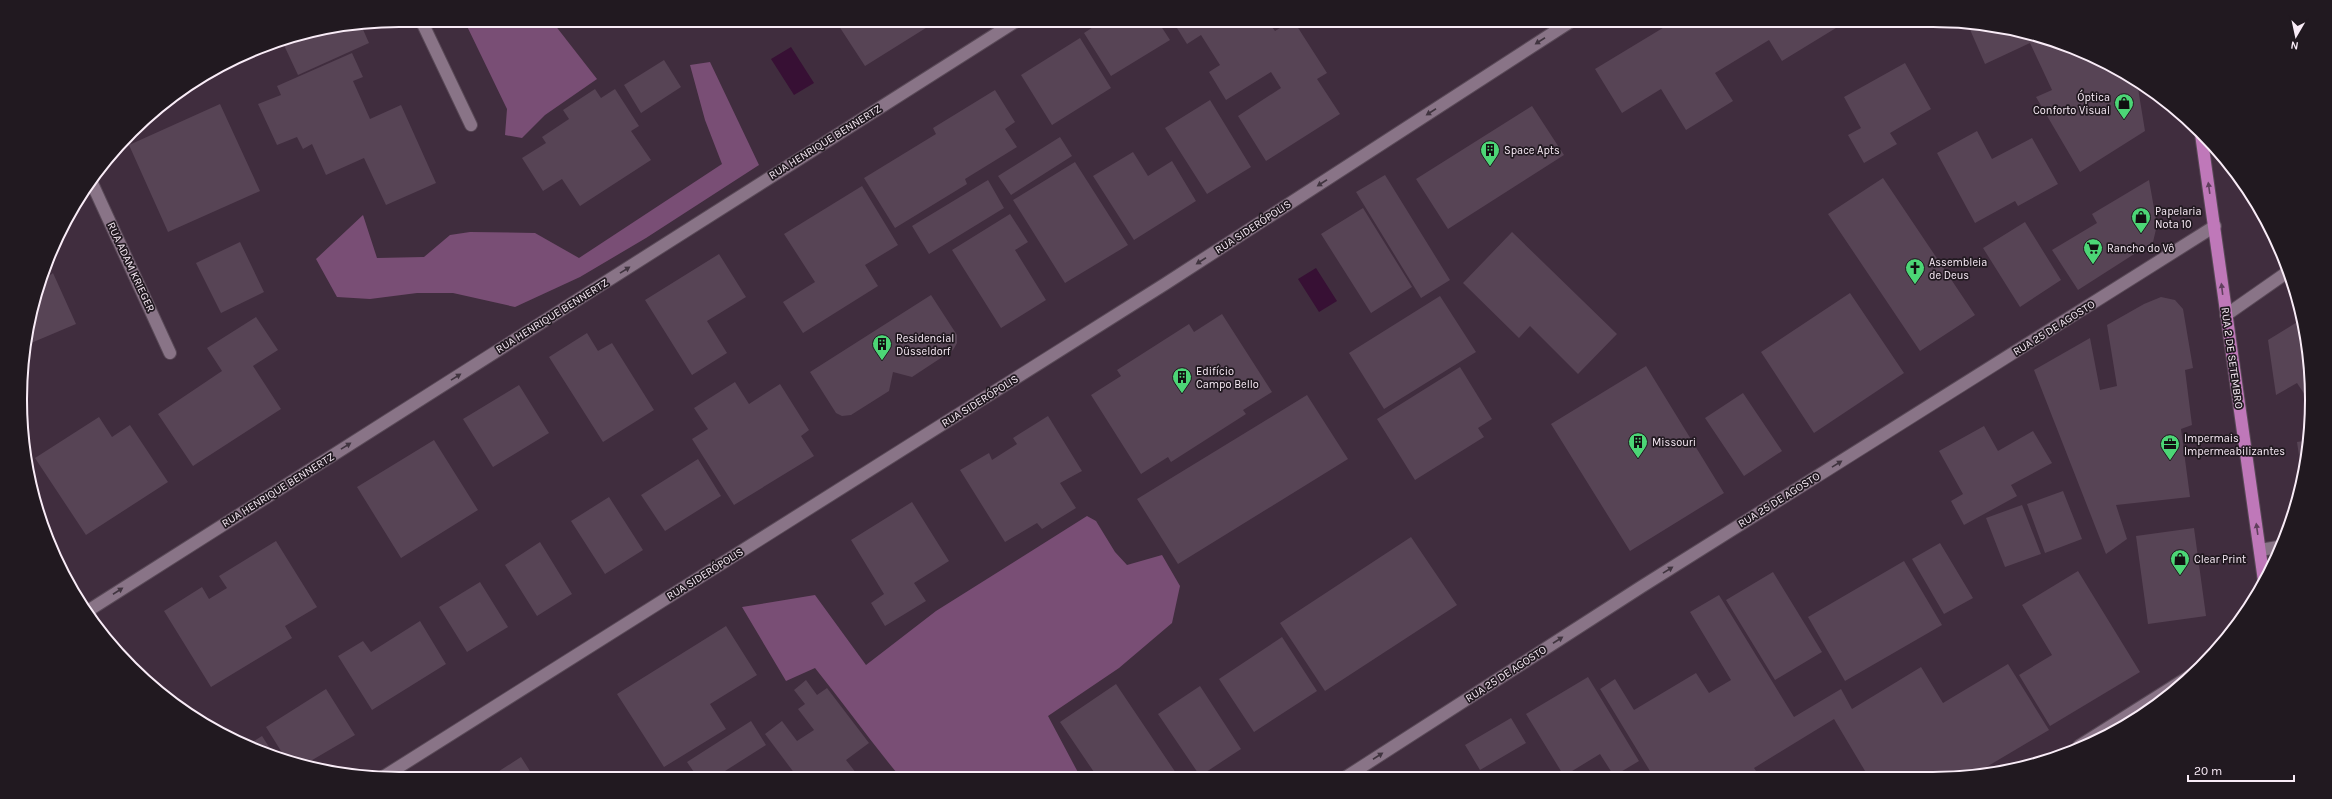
<svg xmlns="http://www.w3.org/2000/svg" width="2332" height="799" viewBox="0 0 2332 799" font-family="Karla,sans-serif">
<style>
.forest{fill:#794e75}
.water{fill:#371034}
.building{fill:#574455}
.lines{fill:none;stroke-linecap:round;stroke-linejoin:round}
.minor-casing{stroke:#594957;stroke-width:14}
.major-casing{stroke:#594957;stroke-width:14}
.minor{stroke:#897487;stroke-width:12}
.major{stroke:#bf78b9;stroke-width:12}
.oneway{fill:#40343f}
.oneway2{fill:#603f5d}
.labels{text-anchor:middle;dominant-baseline:central;stroke-width:3.5;stroke-linejoin:round;paint-order:stroke}
.poi-label{font-size:11px;fill:#f9ecf7;stroke:#211920;text-anchor:start}
.street-label{font-size:11px;fill:#f9ecf7;stroke:#211920}
.rim{fill:none;stroke:#f9ecf7;stroke-width:2}
</style>
<rect width="100%" height="100%" fill="#402d3e"/>
<path class="forest" d="M464,20H551L597,79L545,115L522,138L505,135L507,109Z
M710,62L759,165L646,238L580,277L515,307L453,293H417L370,299L337,297L316,259L363,215L377,258L424,257L450,235L470,232L535,233L579,258L722,164L705,120L690,65Z
M1087,516L1096,521L1115,552L1127,565L1162,555L1180,586L1172,623L1119,668L1048,716L1081,778H901C871,742 844,704 815,668L786,681L742,607L815,595L866,665L936,611Z"/>
<path class="water" d="M791,47L814,83L794,95L771,59Z
M1316,268L1337,301L1319,312L1298,279Z"/>
<path class="building" d="M835,20H925L929,26L865,66Z
M1104,20H1157L1170,40L1111,76L1084,33Z
M1172,20H1267L1275,31L1293,20L1327,73L1317,79L1340,114L1266,161L1238,116L1281,88L1271,72L1226,100L1209,72L1220,65L1201,35L1187,44Z
M1676,20H1849L1782,61L1769,40L1715,73L1733,101L1686,130L1661,89L1622,113L1595,69Z
M365,23L361,25L369,43L298,75L282,41L326,27Z
M1968,25L2030,33L2100,59L2137,82L2145,131L2080,172L2036,97L2052,90L2030,43L1985,64Z
M1080,38L1111,88L1052,125L1021,75Z
M352,53L363,77L353,81L370,119L401,105L436,183L386,205L364,158L326,175L312,144L303,149L297,137L277,145L258,104L281,95L277,86Z
M664,60L681,87L641,113L624,85Z
M1905,63L1931,109L1890,133L1897,144L1864,163L1848,135L1861,128L1844,97Z
M595,89L601,98L615,89L639,126L631,131L651,160L580,206L562,179L543,191L522,158L546,143L542,137L569,119L563,110Z
M995,90L1015,122L1005,129L1017,147L965,179L967,184L895,228L864,178L936,134L933,128Z
M1210,100L1251,167L1207,194L1165,128Z
M220,104L260,191L168,232L129,145Z
M1532,106L1564,155L1448,229L1416,179Z
M1977,131L1992,159L2032,138L2058,184L2018,206L2015,201L1975,223L1937,153Z
M1060,137L1072,156L1011,195L998,176Z
M1133,152L1148,176L1172,161L1196,201L1134,240L1093,176Z
M1075,162L1128,245L1065,283L1013,200Z
M1385,175L1450,280L1421,298L1356,192Z
M1883,178L1975,315L1920,351L1828,214Z
M988,180L1004,208L929,254L912,226Z
M2149,180L2157,225L2153,242L2078,290L2052,250L2097,223L2092,214Z
M862,186L898,245L865,265L878,286L803,333L783,302L815,282L784,234Z
M1363,208L1412,287L1371,313L1321,234Z
M1010,214L1028,242L1015,250L1046,300L1001,328L952,250Z
M2025,222L2061,280L2020,307L1983,248Z
M1512,232L1617,334L1578,374L1530,326L1519,338L1463,283Z
M240,242L264,292L221,313L196,263Z
M719,254L746,297L707,321L727,353L692,375L645,300Z
M47,271L49,276L53,273L76,324L24,346Z
M1850,293L1904,373L1814,433L1761,352Z
M931,295L957,335V343L953,350L912,377L893,372L889,391L851,415L842,416L836,413L810,372Z
M1440,296L1476,352L1384,409L1349,353Z
M2161,297L2175,300L2183,309L2193,368L2185,370L2192,425L2181,429L2190,497L2116,505L2127,539L2106,554L2034,370L2090,338L2100,390L2117,386L2107,325L2144,304Z
M1222,314L1272,392L1243,410L1246,414L1171,462L1168,457L1141,474L1091,395L1121,376L1117,370L1189,324L1194,332Z
M256,317L278,350L253,366L281,409L193,466L158,414L222,371L207,348Z
M2302,319L2309,350L2311,404L2297,383L2276,395L2268,340Z
M587,333L598,351L612,343L654,410L603,442L549,357Z
M1646,366L1724,493L1630,551L1551,424Z
M1460,367L1492,419L1478,428L1484,437L1415,480L1377,419Z
M735,382L749,404L780,384L809,430L801,436L814,456L734,505L692,439L708,429L694,408Z
M519,385L549,433L493,467L463,419Z
M1743,393L1782,451L1744,476L1705,418Z
M1307,395L1348,459L1178,564L1137,499Z
M1048,416L1082,471L1060,483L1076,508L1042,529L1037,523L1005,542L960,470L989,453L992,460L1017,444L1013,438Z
M99,417L112,437L130,425L168,482L86,535L35,458Z
M1984,426L1998,451L2033,431L2052,463L2011,485L2017,496L1964,525L1951,501L1963,494L1939,451Z
M434,440L478,510L401,558L357,487Z
M2309,440L2303,476H2302L2297,442Z
M698,459L721,496L665,531L641,495Z
M2063,491L2082,539L2045,553L2027,504Z
M609,497L643,550L605,574L571,521Z
M912,502L949,561L914,583L926,601L885,626L871,603L884,594L851,540Z
M2022,505L2041,554L2005,567L1986,518Z
M2194,528L2206,616L2148,624L2136,536Z
M1411,537L1457,605L1325,691L1280,623Z
M276,541L317,607L285,626L292,638L211,687L164,611L202,587L209,599L227,588L219,576Z
M540,542L572,594L537,616L505,565Z
M1940,543L1973,598L1944,614L1912,559Z
M1904,561L1942,625L1845,681L1808,617Z
M2078,571L2140,672L2050,726L2019,675L2052,655L2022,605Z
M1773,572L1822,652L1775,680L1726,600Z
M480,582L508,627L467,652L439,607Z
M1719,595L1794,717L1841,689L1852,709L1921,667L1943,703L2008,664L2049,730L1983,769L1987,774L1982,776H1868L1834,719L1754,768L1756,771L1748,776H1653L1600,689L1615,679L1634,710L1696,673L1709,693L1731,680L1690,612Z
M420,621L446,664L372,710L338,656L363,641L371,652Z
M726,626L757,675L710,704L726,729L664,767L617,694Z
M1282,637L1317,691L1254,732L1219,679Z
M1588,677L1639,761L1614,776L1600,754L1564,776L1526,714Z
M806,680L817,695L827,688L869,743L846,760L860,778H798L765,734L782,721L797,741L814,730L798,709L805,704L794,690Z
M1116,684L1178,776L1176,777H1156L1152,772L1143,777L1098,778L1060,722Z
M1200,686L1241,749L1200,776L1158,714Z
M326,689L355,735L302,766L286,759L266,727Z
M1511,718L1526,743L1480,770L1465,745Z
M751,721L766,745L714,778H698L687,762Z
M262,736L273,753L251,743Z
M521,757L535,779H487Z
M1771,772L1774,776H1765Z"/>
<g class="lines">
<defs>
<path id="minor" d="M421,20L471,125
M91,181L170,353
M2226,315L2289,271
M2260,550L2278,547
M86,612L1018,20
M2079,746L2190,676
M383,777L1165,284L1573,20
M1346,777L1641,587L2215,226"/>
<path id="major" d="M2201,134L2264,581"/>
</defs>
<use href="#minor" class="minor-casing"/>
<use href="#major" class="major-casing"/>
<use href="#minor" class="minor"/>
<use href="#major" class="major"/>
</g>
<defs><path id="oneway-solid" d="M-6-.8H1V-3.2L6.5 0L1 3.2V.8H-6Z"/></defs>
<g class="oneway">
<use href="#oneway-solid" transform="translate(1540 41) rotate(147)"/>
<use href="#oneway-solid" transform="translate(1431 112) rotate(147)"/>
<use href="#oneway-solid" transform="translate(1322 183) rotate(147)"/>
<use href="#oneway-solid" transform="translate(1201 261) rotate(147)"/>
<use href="#oneway-solid" transform="translate(625 270) rotate(-32)"/>
<use href="#oneway-solid" transform="translate(456 377) rotate(-32)"/>
<use href="#oneway-solid" transform="translate(346 446) rotate(-32)"/>
<use href="#oneway-solid" transform="translate(1837 464) rotate(-32)"/>
<use href="#oneway-solid" transform="translate(1668 570) rotate(-32)"/>
<use href="#oneway-solid" transform="translate(118 591) rotate(-33)"/>
<use href="#oneway-solid" transform="translate(1558 640) rotate(-33)"/>
<use href="#oneway-solid" transform="translate(1378 756) rotate(-33)"/>
</g>
<g class="oneway2">
<use href="#oneway-solid" transform="translate(2209 188) rotate(-98)"/>
<use href="#oneway-solid" transform="translate(2222 289) rotate(-97)"/>
<use href="#oneway-solid" transform="translate(2257 529) rotate(-98)"/>
</g>
<defs>
<symbol id="shop-pin" viewBox="-11 -11 22 30"><path d="M0 17L-7.5 6A9.5 9.5 0 1 1 7.5 6Z" fill="#4cd676" stroke="#211920"/><path d="M-5-2.5h2.3a2.7 3.5 0 0 1 5.4 0H5L5.5 6h-11ZM-1.5-2.5h3a1.5 2.3 0 0 0-3 0Z" fill="#111"/></symbol>
<symbol id="building-pin" viewBox="-11 -11 22 30"><path d="M0 17L-7.5 6A9.5 9.5 0 1 1 7.5 6Z" fill="#4cd676" stroke="#211920"/><path d="M-4-6H4V6H1V3H-1V6H-4ZM-2.5-4.3h1.7v1.8h-1.7ZM.8-4.3h1.7v1.8H.8ZM-2.5-1h1.7V.8h-1.7ZM.8-1h1.7V.8H.8Z" fill="#111"/></symbol>
<symbol id="supermarket-pin" viewBox="-11 -11 22 30"><path d="M0 17L-7.5 6A9.5 9.5 0 1 1 7.5 6Z" fill="#4cd676" stroke="#211920"/><path d="M-6-5.5h2.5l.6 2H6L4.5 2H-2.5L-4.4-4H-6ZM-1.5 3.2a1.3 1.3 0 1 0 .1 0ZM3 3.2a1.3 1.3 0 1 0 .1 0Z" fill="#111"/></symbol>
<symbol id="church-pin" viewBox="-11 -11 22 30"><path d="M0 17L-7.5 6A9.5 9.5 0 1 1 7.5 6Z" fill="#4cd676" stroke="#211920"/><path d="M-1.2-6h2.4v3.5h3.3v2.4h-3.3V6h-2.4V-.1h-3.3v-2.4h3.3Z" fill="#111"/></symbol>
<symbol id="office-pin" viewBox="-11 -11 22 30"><path d="M0 17L-7.5 6A9.5 9.5 0 1 1 7.5 6Z" fill="#4cd676" stroke="#211920"/><path d="M-6-3h4V-5.5h4V-3h4V5H-6ZM-1-4.5V-3h2v-1.5ZM-6 0V1H6V0Z" fill="#111"/></symbol>
</defs>
<g fill-rule="evenodd">
<use href="#shop-pin" x="2113" y="92" width="22" height="30"/>
<use href="#building-pin" x="1479" y="139" width="22" height="30"/>
<use href="#shop-pin" x="2130" y="206" width="22" height="30"/>
<use href="#supermarket-pin" x="2082" y="237" width="22" height="30"/>
<use href="#church-pin" x="1904" y="257" width="22" height="30"/>
<use href="#building-pin" x="871" y="333" width="22" height="30"/>
<use href="#building-pin" x="1171" y="366" width="22" height="30"/>
<use href="#building-pin" x="1627" y="431" width="22" height="30"/>
<use href="#office-pin" x="2159" y="433" width="22" height="30"/>
<use href="#shop-pin" x="2169" y="548" width="22" height="30"/>
</g>
<g class="labels">
<g class="poi-label">
<text x="2110" y="97" text-anchor="end">Óptica<tspan x="2110" dy="13">Conforto Visual</tspan></text>
<text x="1504" y="150">Space Apts</text>
<text x="2155" y="211">Papelaria<tspan x="2155" dy="13">Nota 10</tspan></text>
<text x="2107" y="248">Rancho do Vô</text>
<text x="1929" y="262">Assembleia<tspan x="1929" dy="13">de Deus</tspan></text>
<text x="896" y="338">Residencial<tspan x="896" dy="13">Düsseldorf</tspan></text>
<text x="1196" y="371">Edifício<tspan x="1196" dy="13">Campo Bello</tspan></text>
<text x="2184" y="438">Impermais<tspan x="2184" dy="13">Impermeabilizantes</tspan></text>
<text x="1652" y="442">Missouri</text>
<text x="2194" y="559">Clear Print</text>
</g>
<g class="street-label">
<text transform="translate(825 142) rotate(-32)">RUA HENRIQUE BENNERTZ</text>
<text transform="translate(1253 227) rotate(-33)">RUA SIDERÓPOLIS</text>
<text transform="translate(131 267) rotate(65)">RUA ADAM KRIEGER</text>
<text transform="translate(552 316) rotate(-32)">RUA HENRIQUE BENNERTZ</text>
<text transform="translate(2054 328) rotate(-32)">RUA 25 DE AGOSTO</text>
<text transform="translate(2232 358) rotate(82)">RUA 2 DE SETEMBRO</text>
<text transform="translate(980 401) rotate(-32)">RUA SIDERÓPOLIS</text>
<text transform="translate(278 490) rotate(-32)">RUA HENRIQUE BENNERTZ</text>
<text transform="translate(1779 500) rotate(-32)">RUA 25 DE AGOSTO</text>
<text transform="translate(705 574) rotate(-32)">RUA SIDERÓPOLIS</text>
<text transform="translate(1506 674) rotate(-33)">RUA 25 DE AGOSTO</text>
</g>
</g>
<path d="M0 0H2332V799H0ZM399 27H1933A372 372 0 0 1 2305 399V400A372 372 0 0 1 1933 772H399A372 372 0 0 1 27 400V399A372 372 0 0 1 399 27Z" fill="#211920" fill-rule="evenodd"/>
<path class="rim" d="M399 27H1933A372 372 0 0 1 2305 399V400A372 372 0 0 1 1933 772H399A372 372 0 0 1 27 400V399A372 372 0 0 1 399 27Z"/>
<g transform="translate(2296 36) rotate(189)" stroke="#211920" stroke-width="3" paint-order="stroke">
<path d="M0-3L7 15L0 10L-7 15Z" fill="#f9ecf7"/>
<text y="-6" font-size="11" font-weight="bold" text-anchor="middle" fill="#f9ecf7">N</text>
</g>
<path d="M2188 775v6h106v-6" fill="none" stroke="#f9ecf7" stroke-width="2"/>
<text x="2194" y="775" font-size="12" fill="#f9ecf7" stroke="#211920" stroke-width="3" paint-order="stroke">20 m</text>
</svg>
